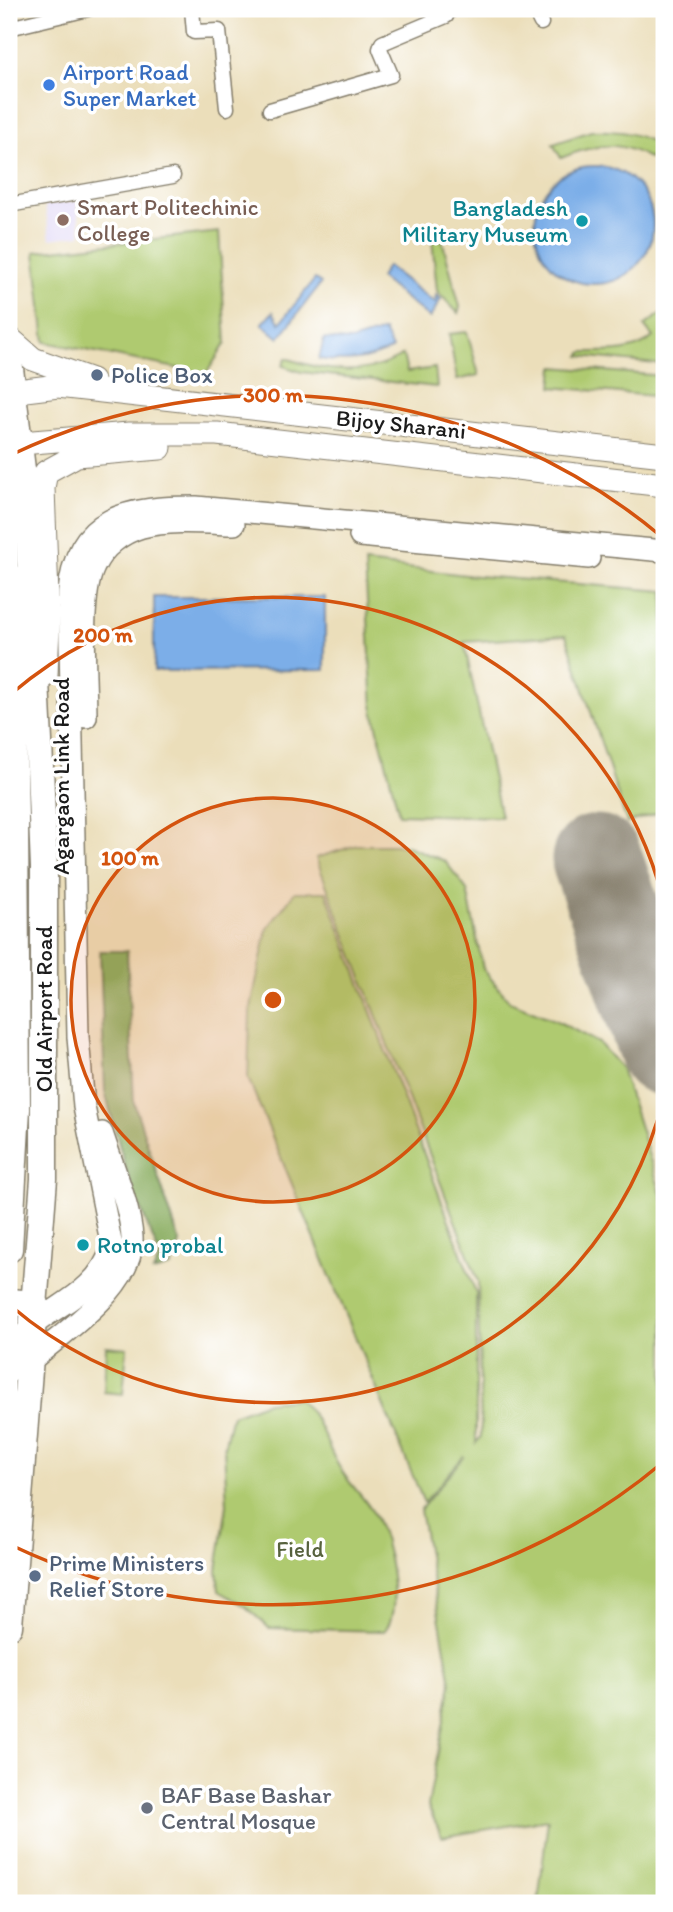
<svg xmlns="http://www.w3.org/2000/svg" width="673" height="1912" viewBox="0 0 673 1912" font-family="Itim,sans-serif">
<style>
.built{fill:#ded5f5}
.green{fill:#afca70;stroke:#667346;stroke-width:2}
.forest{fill:#8bae62;stroke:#54653f;stroke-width:2}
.water{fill:#7baee8;stroke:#4c6582;stroke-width:2}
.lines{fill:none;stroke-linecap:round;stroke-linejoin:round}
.runway{stroke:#847d6b;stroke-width:91}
.street-casing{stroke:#847d6b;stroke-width:17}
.secondary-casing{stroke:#847d6b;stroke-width:24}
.primary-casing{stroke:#847d6b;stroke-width:25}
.highway-casing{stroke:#847d6b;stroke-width:29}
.street{stroke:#fff;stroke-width:14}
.secondary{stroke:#fff;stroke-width:21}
.primary{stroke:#fff;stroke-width:23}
.highway{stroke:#fff;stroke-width:26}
.ring{fill:none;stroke:#d4530e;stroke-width:3.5}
.shop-dot{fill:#3f7fe0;stroke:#fff;stroke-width:2.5}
.education-dot{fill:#8d6e63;stroke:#fff;stroke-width:2.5}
.culture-dot{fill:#0f9aa8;stroke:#fff;stroke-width:2.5}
.service-dot{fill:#5c6f8a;stroke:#fff;stroke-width:2.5}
.worship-dot{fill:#6b7280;stroke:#fff;stroke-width:2.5}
.labels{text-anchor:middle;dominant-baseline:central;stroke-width:7;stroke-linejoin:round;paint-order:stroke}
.shop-label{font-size:23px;fill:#366cbe;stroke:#fff;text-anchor:start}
.education-label{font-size:23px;fill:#785e54;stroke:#fff;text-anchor:start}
.culture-label{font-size:23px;fill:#0d838f;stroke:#fff;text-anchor:end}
.service-label{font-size:23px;fill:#4e5e75;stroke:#fff;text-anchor:start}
.street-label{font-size:23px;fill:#1c1c1c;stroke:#fff}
.park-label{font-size:23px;fill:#57623e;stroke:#fff}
.worship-label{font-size:23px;fill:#5b616d;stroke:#fff;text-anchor:start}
.centre{fill:#d4530e;stroke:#fff;stroke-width:3.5}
.ring-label{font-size:21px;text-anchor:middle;font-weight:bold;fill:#d4530e;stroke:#fff;stroke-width:7;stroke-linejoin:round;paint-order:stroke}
</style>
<rect width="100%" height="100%" fill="#fff"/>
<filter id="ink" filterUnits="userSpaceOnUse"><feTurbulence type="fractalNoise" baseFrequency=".0143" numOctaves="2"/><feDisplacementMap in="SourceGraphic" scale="14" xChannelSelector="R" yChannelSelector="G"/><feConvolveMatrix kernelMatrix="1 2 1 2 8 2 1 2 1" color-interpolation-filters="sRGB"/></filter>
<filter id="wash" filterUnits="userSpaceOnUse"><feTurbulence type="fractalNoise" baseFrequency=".00686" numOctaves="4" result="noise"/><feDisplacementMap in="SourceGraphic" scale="28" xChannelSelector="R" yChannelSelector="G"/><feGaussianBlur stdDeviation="1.57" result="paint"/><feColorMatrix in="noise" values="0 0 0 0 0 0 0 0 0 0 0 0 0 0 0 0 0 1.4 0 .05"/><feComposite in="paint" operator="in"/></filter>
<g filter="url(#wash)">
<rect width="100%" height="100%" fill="#ebdeba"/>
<path class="built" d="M77,201L81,235L50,239L45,205Z"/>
<path class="green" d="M591,131C619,130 641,133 664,149V168C627,141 604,140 561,158L553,144Z
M219,232L226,343L206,374L45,342L35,252Z
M440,232L460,307L458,313L437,291L432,239Z
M664,312V365L580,356L583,352C606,352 635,354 653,337L644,326Z
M467,332L479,375L457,380L449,334Z
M403,355L407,372L435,368L437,387L301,372L283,366L286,358C325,372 365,378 403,355Z
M554,367L664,376V397L552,387Z
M365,563L466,575L664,591V811L627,823L566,635L464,642L501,817L399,814L373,710Z
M357,845H405L445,861L467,890L483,969L510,1002L557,1021L599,1043L621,1068L664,1203V1903H538L548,1819L442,1837L428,1806L451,1683L420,1510L464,1456L424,1503L248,1078L250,1012L267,929L295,892H326L476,1293V1443L481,1437L478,1281L316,858Z
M106,1346L127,1348L123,1394L104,1392Z
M298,1399C320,1416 324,1440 337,1463C347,1483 365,1497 375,1516C388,1540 404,1611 384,1631L269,1628L245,1606L219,1591L217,1570L227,1505L224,1447L232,1415L267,1402Z"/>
<path class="forest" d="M100,951H127L134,1103L180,1243L171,1267L153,1272L160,1257L128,1177L105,1092Z"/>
<path class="water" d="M535 225a59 59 0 1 1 118 0a59 59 0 1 1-118 0Z
M387,266L435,303L436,295L441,299L430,318L380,278Z
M315,279L321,283L279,338L262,324L273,312L280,323Z
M384,331L392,349C368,361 346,363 319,359L324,339L351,341Z
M154,597H325V670L154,671Z"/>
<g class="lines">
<path class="runway" d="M597,860L664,1050"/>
</g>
</g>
<g filter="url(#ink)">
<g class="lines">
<defs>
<path id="street" d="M192,9L194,32L219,31L227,108
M534,9L541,23
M9,28L88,9
M270,110L391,75L380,49L382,43L446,16V9
M9,205L173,176"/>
<path id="secondary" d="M360,536L589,558
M86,717C86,680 79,597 94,567C103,547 122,533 142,527C172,520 203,523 234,524
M32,1360C64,1331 135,1287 132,1237C130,1206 112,1164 102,1133
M9,1372C10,1363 11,1353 16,1345C37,1308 95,1302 112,1247L84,1107L78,1037L69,593C75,514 130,507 196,507L664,551"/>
<path id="primary" d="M9,338L33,359L92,380
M9,392L58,386L664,455
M9,444L129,434H217L664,485
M46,675L48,624L43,488L46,472L77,455L160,448"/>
<path id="highway" d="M9,360L28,520L39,741L44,868V1179L9,1626
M9,577L15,819L17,1109L9,1249
M9,1302L36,1304"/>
</defs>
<use href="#street" class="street-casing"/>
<use href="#secondary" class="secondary-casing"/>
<use href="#primary" class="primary-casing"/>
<use href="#highway" class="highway-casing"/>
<use href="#street" class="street"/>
<use href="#secondary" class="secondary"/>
<use href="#primary" class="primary"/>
<use href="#highway" class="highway"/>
</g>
</g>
<circle cx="273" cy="1000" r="202" fill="#d4530e" fill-opacity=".12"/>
<g class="ring">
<circle cx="273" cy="1000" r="202"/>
<path d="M664 1097A403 403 0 0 1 11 1306M11 694A403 403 0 0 1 664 903"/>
<path d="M662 1463A605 605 0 0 1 13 1546M13 454A605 605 0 0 1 662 537"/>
</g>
<circle class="shop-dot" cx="49" cy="85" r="7"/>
<circle class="education-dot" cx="63" cy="220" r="7"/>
<g class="culture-dot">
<circle cx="582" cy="221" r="7"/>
<circle cx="83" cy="1245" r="7"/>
</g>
<g class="service-dot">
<circle cx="97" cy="375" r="7"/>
<circle cx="35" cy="1576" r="7"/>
</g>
<circle class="worship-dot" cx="147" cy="1808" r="7"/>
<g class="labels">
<g class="shop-label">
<text x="63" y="72">Airport Road<tspan x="63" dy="26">Super Market</tspan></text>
</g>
<g class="education-label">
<text x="77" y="207">Smart Politechinic<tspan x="77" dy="26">College</tspan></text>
</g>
<g class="culture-label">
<text x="568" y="208">Bangladesh<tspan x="568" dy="26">Military Museum</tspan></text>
<text x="97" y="1245" text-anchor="start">Rotno probal</text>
</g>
<g class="service-label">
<text x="111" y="375">Police Box</text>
<text x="49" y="1563">Prime Ministers<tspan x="49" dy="26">Relief Store</tspan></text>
</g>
<g class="street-label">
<text transform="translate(401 424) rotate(6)">Bijoy Sharani</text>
<text transform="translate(61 776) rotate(-90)">Agargaon Link Road</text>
<text transform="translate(44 1009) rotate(-90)">Old Airport Road</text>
</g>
<g class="park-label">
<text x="300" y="1549">Field</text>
</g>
<g class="worship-label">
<text x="161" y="1795">BAF Base Bashar<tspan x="161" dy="26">Central Mosque</tspan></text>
</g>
</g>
<circle cx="273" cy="1000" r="10" class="centre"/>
<g class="ring-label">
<text x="273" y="402">300 m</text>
<text x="103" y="642">200 m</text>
<text x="130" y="865">100 m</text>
</g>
<rect width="673" height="1912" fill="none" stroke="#fff" stroke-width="35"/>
</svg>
